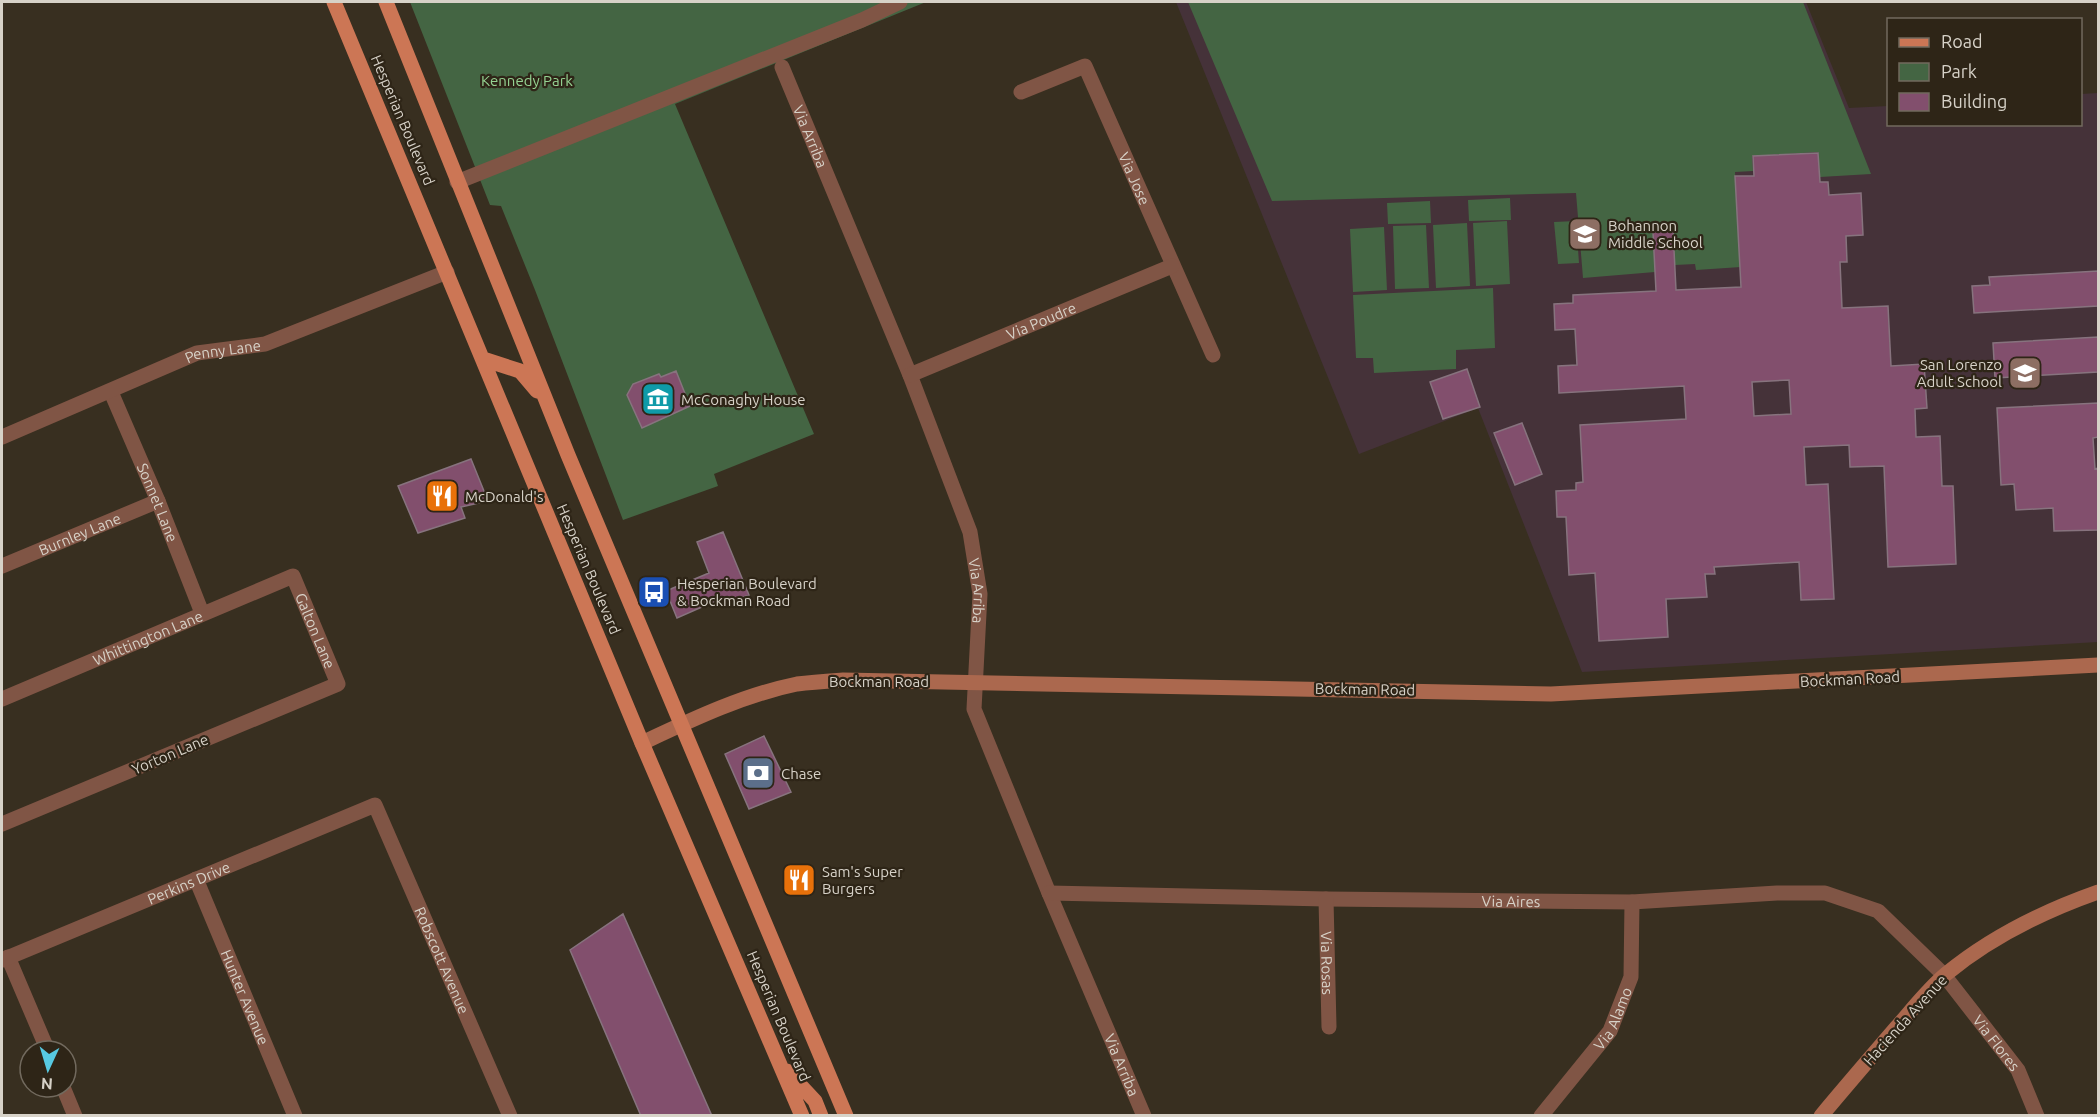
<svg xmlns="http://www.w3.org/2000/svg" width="2100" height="1117" viewBox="0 0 2100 1117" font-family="Ubuntu,sans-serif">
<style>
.education{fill:#453239}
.green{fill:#446543}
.building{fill:#824f6d;stroke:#87737e;stroke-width:1.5;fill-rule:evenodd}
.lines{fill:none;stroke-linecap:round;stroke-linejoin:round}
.street{stroke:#805545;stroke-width:15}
.secondary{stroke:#ab684e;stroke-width:15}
.primary{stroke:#cc7655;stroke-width:15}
.labels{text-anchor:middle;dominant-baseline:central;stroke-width:4.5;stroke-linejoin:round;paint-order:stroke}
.park-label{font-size:15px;fill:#95d392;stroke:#2e2517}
.street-label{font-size:15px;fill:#d7d2c8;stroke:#2e2517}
.poi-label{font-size:15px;fill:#d7d2c8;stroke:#2e2517;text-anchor:start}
</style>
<rect width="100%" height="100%" fill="#382f20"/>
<path class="education" d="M1176,2H1806L1849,108L1888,106V124H2080L2081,94L2098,93V642L1582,672L1478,408L1359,454Z"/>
<path class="green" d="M410,2H926L675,104L814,434L714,474L718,486L623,520L535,290L501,206L490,205Z
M1188,2H1803L1871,174L1820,177L1818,152L1752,156L1753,171L1735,172L1741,267L1696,270L1695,264L1675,265L1673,231H1653L1655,272L1583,278L1576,193L1272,201Z
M1510,198L1511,220L1469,221L1468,200Z
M1430,201L1431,223L1388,224L1387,203Z
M1507,221L1510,284L1476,286L1473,223Z
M1576,221L1579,263L1558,264L1554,222Z
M1467,223L1470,286L1436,288L1433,225Z
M1426,225L1429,288L1395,289L1393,226Z
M1384,227L1387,290L1353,292L1350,229Z
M1493,288L1495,348L1456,350V369L1374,373L1373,358H1356L1353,295Z"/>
<path class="building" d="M1818,153L1820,182H1828L1829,195L1861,193L1863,235L1846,236L1847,262H1840L1842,308L1888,306L1891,366L1924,364L1927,408L1915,409L1916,437L1940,436L1942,486H1953L1956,564L1888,567L1884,466L1850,467L1849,445L1804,447L1806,485L1828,484L1834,599L1801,600L1799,562L1714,567L1715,574H1705L1707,597L1666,599L1668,637L1599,641L1595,573L1569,575L1566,517H1557L1556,491L1576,490V483L1583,482L1580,425L1686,419L1684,386L1559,393L1558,366L1577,365L1575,329L1555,330L1554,304L1573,303V295L1656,291L1653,232L1673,230L1676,290L1741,287L1735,176H1754L1753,156ZM1789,380L1791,414L1754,416L1752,382Z
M2098,271V306L1974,313L1972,286L1990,285L1989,277Z
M2098,337V372L1995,378L1993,343Z
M1467,369L1480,407L1443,419L1430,382Z
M676,371L690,406L642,428L627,395L633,384L659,374L661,377Z
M2098,403V437L2093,438L2095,469L2098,468V530L2054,531L2053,508L2016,510L2014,484L2001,485L1997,408Z
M1522,423L1542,474L1515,485L1494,433Z
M471,459L488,501L461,507L465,518L418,533L398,486Z
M723,532L749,595L722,605L720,599L677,618L666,591L709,573L697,542Z
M764,736L791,792L749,809L725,754Z
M623,914L712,1116H641L570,950Z"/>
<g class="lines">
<g class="street">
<path id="s1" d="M782,67L910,375L970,532L980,594L974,709L1049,893L1144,1116"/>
<path id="s2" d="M1021,92L1085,66L1213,355"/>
<path d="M457,182L862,20L900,2"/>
<path id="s3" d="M910,375L1172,266"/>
<path id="s4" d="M111,392L158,501L202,613"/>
<path id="s5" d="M2,437L197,353L265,344L447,272"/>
<path id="s6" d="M2,566L158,501"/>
<path id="s7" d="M2,699L293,576L338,684L2,824"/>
<path id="s8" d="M196,879L295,1116"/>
<path id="s9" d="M1049,893L1326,899L1632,902L1777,893H1825L1878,911L1944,975L2018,1070L2037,1116"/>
<path id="s10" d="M1326,899L1329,1027"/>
<path d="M8,957L48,1051"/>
<path id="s11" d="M2,960L375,805L510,1116"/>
<path d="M63,1087L75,1116"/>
<path id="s12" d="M1541,1116L1610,1031L1631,977L1632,902"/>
</g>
<path class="secondary" d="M642,743C691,720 743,695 797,684C812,682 828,681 843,680L1551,694L2098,665
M1821,1116C1846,1086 1871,1057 1896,1028C1912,1010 1927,990 1946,974C1991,937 2044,911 2098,892"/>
<path class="primary" d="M334,2L642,743L802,1116
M386,2L568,455L846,1116
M483,359L520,371L537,391
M787,1071L815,1101L821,1116"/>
</g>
<defs>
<symbol id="school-square" viewBox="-11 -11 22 22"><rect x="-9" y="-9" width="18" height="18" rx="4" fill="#8d6e63" stroke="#2e2517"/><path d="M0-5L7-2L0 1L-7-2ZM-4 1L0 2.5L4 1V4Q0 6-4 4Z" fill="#fff"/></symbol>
<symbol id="university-square" viewBox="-11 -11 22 22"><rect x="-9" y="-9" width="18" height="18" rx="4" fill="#8d6e63" stroke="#2e2517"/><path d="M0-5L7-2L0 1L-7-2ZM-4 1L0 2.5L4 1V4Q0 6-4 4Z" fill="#fff"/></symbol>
<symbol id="museum-square" viewBox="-11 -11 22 22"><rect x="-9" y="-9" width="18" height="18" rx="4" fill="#0f9aa8" stroke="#2e2517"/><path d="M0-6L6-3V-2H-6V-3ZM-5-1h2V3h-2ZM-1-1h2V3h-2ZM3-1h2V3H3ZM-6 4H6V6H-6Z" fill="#fff"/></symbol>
<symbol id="restaurant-square" viewBox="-11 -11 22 22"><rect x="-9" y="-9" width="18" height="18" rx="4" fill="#e8710a" stroke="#2e2517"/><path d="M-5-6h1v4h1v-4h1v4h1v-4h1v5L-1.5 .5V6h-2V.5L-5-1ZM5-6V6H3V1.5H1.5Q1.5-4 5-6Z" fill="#fff"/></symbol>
<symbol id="bus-square" viewBox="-11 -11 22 22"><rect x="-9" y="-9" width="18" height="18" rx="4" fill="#1a4fb4" stroke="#2e2517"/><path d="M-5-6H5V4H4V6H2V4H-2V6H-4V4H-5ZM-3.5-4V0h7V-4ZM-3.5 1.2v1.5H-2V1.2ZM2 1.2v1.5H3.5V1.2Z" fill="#fff"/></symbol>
<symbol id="bank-square" viewBox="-11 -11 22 22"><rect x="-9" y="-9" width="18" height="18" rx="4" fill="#5c6f8a" stroke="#2e2517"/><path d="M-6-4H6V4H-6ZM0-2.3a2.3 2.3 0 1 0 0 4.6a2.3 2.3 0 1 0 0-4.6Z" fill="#fff"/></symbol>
</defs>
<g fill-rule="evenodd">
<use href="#school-square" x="1566" y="215" width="38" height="38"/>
<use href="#university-square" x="2006" y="354" width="38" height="38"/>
<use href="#museum-square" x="639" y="380" width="38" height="38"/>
<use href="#restaurant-square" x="423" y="477" width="38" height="38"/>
<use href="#bus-square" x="635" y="573" width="38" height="38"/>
<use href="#bank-square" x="739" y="754" width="38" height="38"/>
<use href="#restaurant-square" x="780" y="861" width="38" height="38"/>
</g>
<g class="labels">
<g class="park-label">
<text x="527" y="80">Kennedy Park</text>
</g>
<g class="street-label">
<text transform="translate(403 120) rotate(67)">Hesperian Boulevard</text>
<text stroke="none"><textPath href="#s1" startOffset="75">Via Arriba</textPath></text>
<text stroke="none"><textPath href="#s2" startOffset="192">Via Jose</textPath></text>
<text stroke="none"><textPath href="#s3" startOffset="142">Via Poudre</textPath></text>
<text stroke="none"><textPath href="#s5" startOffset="238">Penny Lane</textPath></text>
<text stroke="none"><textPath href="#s4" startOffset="120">Sonnet Lane</textPath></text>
<text stroke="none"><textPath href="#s6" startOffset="84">Burnley Lane</textPath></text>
<text transform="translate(589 569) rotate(67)">Hesperian Boulevard</text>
<text stroke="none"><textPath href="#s1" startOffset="561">Via Arriba</textPath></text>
<text stroke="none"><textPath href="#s7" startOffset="375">Galton Lane</textPath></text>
<text stroke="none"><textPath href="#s7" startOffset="158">Whittington Lane</textPath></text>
<text transform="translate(1850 679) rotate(-3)">Bockman Road</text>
<text x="879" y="681">Bockman Road</text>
<text transform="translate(1365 689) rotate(1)">Bockman Road</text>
<text transform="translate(170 754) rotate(-23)">Yorton Lane</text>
<text stroke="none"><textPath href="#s11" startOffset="202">Perkins Drive</textPath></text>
<text stroke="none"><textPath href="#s9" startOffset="462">Via Aires</textPath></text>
<text stroke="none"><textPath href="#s11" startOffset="573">Robscott Avenue</textPath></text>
<text stroke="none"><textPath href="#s10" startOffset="64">Via Rosas</textPath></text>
<text stroke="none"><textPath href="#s8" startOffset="128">Hunter Avenue</textPath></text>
<text transform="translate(779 1016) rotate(67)">Hesperian Boulevard</text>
<text stroke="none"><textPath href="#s12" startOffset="122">Via Alamo</textPath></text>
<text transform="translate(1905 1020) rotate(-48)">Hacienda Avenue</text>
<text stroke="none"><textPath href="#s9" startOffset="1010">Via Flores</textPath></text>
<text stroke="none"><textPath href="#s1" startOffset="1065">Via Arriba</textPath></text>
</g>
<g class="poi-label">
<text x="1608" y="225">Bohannon<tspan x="1608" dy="17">Middle School</tspan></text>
<text x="2002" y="364" text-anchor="end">San Lorenzo<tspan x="2002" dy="17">Adult School</tspan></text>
<text x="681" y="399">McConaghy House</text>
<text x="465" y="496">McDonald's</text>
<text x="677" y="583">Hesperian Boulevard<tspan x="677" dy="17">&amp; Bockman Road</tspan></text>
<text x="781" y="773">Chase</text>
<text x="822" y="871">Sam's Super<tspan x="822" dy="17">Burgers</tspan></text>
</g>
</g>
<rect width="2100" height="1117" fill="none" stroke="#d7d2c8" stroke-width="6"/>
<rect x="1887" y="18" width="195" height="108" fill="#2e2517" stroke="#726a5e" stroke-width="1.5"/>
<rect x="1899" y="38" width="30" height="9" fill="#cc7655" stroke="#726a5e" stroke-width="1.5"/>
<text x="1941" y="48" font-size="18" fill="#d7d2c8">Road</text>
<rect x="1899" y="63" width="30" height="18" fill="#446543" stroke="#726a5e" stroke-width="1.5"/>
<text x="1941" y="78" font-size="18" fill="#d7d2c8">Park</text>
<rect x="1899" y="93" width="30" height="18" fill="#824f6d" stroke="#726a5e" stroke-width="1.5"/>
<text x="1941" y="108" font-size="18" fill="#d7d2c8">Building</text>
<g transform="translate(48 1069) rotate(184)"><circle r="28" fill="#2e2517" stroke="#726a5e" stroke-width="1.5"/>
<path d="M0-4.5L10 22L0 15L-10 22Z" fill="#57c9e2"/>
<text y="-9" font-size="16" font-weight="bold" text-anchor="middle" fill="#d7d2c8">N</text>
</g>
</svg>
